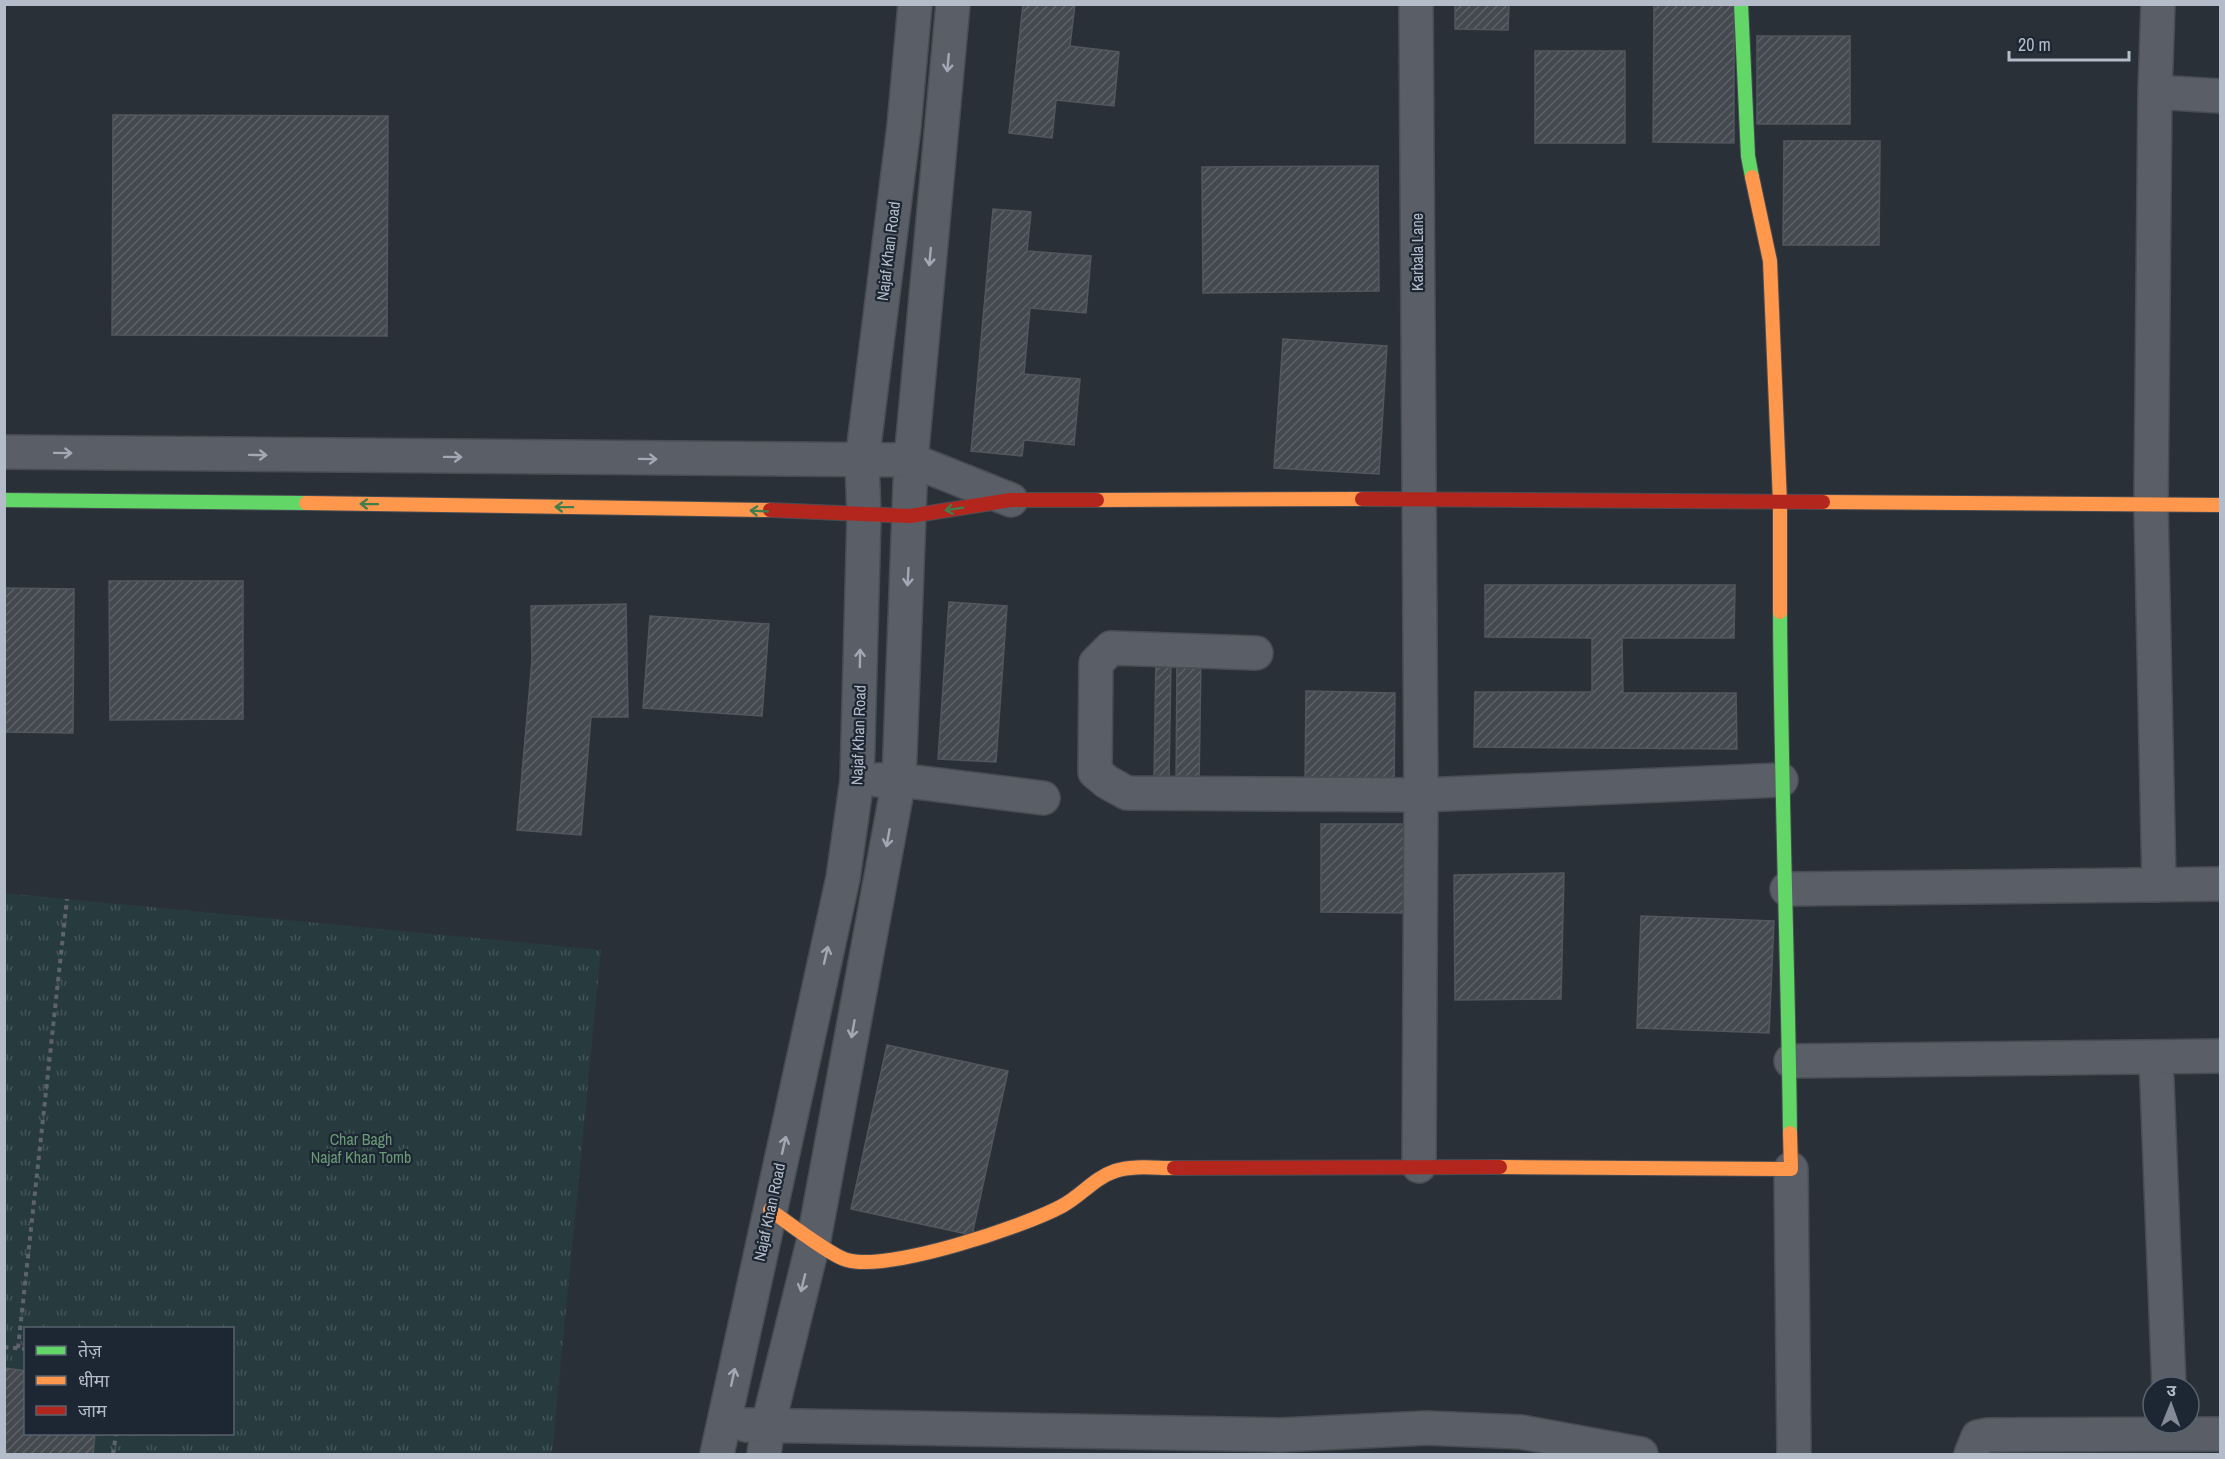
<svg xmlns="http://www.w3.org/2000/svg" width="2225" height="1459" viewBox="0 0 2225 1459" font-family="'Archivo Narrow','Noto Sans Devanagari',sans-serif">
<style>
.grass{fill:url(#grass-tufts);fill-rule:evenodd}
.building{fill:url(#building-hatch);stroke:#52575f;stroke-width:1.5}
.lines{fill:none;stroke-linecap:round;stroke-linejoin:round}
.street-casing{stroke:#484c53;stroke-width:36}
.fast-casing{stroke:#484c53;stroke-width:16}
.slow-casing{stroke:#484c53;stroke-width:16}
.jam-casing{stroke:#484c53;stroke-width:16}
.path{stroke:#5d636a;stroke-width:4;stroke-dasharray:4.5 4.5;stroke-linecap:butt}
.street{stroke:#5a5e66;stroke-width:33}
.fast{stroke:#63d668;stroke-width:14}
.slow{stroke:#ff974d;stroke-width:14}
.jam{stroke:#b3261e;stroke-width:14}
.oneway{stroke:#a2a9b5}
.oneway2{stroke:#407e4e}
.labels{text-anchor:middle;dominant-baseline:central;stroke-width:4.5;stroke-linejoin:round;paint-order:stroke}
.street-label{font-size:16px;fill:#b4bcc9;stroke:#1d2633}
.park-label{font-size:16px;fill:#6b9a76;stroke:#1d2633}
</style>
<defs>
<pattern id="grass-tufts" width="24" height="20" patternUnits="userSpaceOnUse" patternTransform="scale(1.5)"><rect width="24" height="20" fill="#273a3e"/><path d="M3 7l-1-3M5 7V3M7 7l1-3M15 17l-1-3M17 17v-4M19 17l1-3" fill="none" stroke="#445559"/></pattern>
<pattern id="building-hatch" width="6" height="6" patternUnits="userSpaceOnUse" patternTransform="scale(1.5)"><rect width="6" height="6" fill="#444950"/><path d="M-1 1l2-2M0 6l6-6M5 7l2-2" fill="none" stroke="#5d6168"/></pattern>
</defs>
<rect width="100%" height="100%" fill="#2a3038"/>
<path class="grass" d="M4,893L601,950L552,1454H5ZM26,1328H232V1434H26Z"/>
<path class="building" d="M1023,4H1075L1070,46L1119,52L1114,106L1056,100L1052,138L1009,133Z
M1455,4H1509L1508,30L1455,29Z
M1654,4H1734V143L1653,142Z
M1757,36H1850V124H1757Z
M1535,51H1625V143H1535Z
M113,115L388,116L387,336L112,335Z
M1784,141H1880L1879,245H1783Z
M1378,166L1379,291L1203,293L1202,167Z
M993,209L1031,212L1027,251L1091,256L1086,313L1030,308L1024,374L1080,379L1074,445L1024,440L1022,456L971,451Z
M1283,339L1387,346L1379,474L1274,468Z
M109,581H243V719L110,720Z
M1485,585H1735L1734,638H1622L1623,693H1736L1737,749L1474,747L1475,692H1592V638L1485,637Z
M4,588L74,589L73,733L4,732Z
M949,602L1007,606L996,762L938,759Z
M626,604L628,717H591L581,835L517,830L532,660L531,606Z
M650,616L769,624L762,716L643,708Z
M1177,656H1201L1199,789H1176Z
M1156,658L1171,659L1169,778H1154Z
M1306,691L1395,693L1394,789L1305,788Z
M1321,824H1409L1408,913L1321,912Z
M1564,873L1561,999L1455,1000L1454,875Z
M1641,916L1774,921L1769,1033L1637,1028Z
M887,1045L1008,1071L972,1235L851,1209Z
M4,1368L26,1371V1434H95L93,1454H4Z"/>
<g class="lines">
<defs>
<path id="street" d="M1416,4L1421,795L1419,1166
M2158,4L2155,92L2220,96
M2155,92L2151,505L2159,885
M4,452L911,460L1011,500
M1256,653L1111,648L1096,663L1095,772L1107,782L1127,793L1421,795L1781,780
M878,780H899L1043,798
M1787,889L2220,884
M2156,1057L2169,1387
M1791,1061L2220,1056
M1791,1169L1794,1454
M746,1425L1280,1435L1427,1428L1521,1432L1641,1454
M717,1454L843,878L857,780L864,516L862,461L904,126L915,4
M764,1454L768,1425L814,1239L899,780L911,460L953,4
M1971,1454L1978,1437L1988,1435L2220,1434"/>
<path id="fast" d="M1741,4L1748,156L1752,177
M4,500L306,503
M1780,612C1781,786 1788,959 1790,1133"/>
<path id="slow" d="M1752,177L1770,261L1780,503V612
M1097,500L1362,499
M1823,502L2220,505
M306,503L770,510
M1500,1167L1791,1169L1790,1133
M770,1210C786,1221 831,1256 847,1260C888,1272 1023,1227 1062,1206C1081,1196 1094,1178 1115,1171C1133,1165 1155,1168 1174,1168"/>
<path id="jam" d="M1362,499L1823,502
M770,510L910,516L1011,500H1097
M1174,1168L1500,1167"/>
</defs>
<use href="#street" class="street-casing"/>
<use href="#fast" class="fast-casing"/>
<use href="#slow" class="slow-casing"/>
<use href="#jam" class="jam-casing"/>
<path class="path" d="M4,1347L26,1349
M18,1348L67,899
M113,1454L116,1434"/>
<use href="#street" class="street"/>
<use href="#fast" class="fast"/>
<use href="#slow" class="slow"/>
<use href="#jam" class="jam"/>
</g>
<defs><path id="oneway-shaft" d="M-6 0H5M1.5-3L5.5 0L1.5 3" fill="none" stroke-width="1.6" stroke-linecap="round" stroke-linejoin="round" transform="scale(1.5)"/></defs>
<g class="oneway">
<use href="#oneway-shaft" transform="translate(948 63) rotate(95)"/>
<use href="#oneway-shaft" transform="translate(930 257) rotate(95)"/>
<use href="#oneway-shaft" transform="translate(63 453) rotate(1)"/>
<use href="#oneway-shaft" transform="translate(258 455) rotate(1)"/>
<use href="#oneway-shaft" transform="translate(453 457) rotate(1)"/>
<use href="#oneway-shaft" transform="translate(648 459) rotate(1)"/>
<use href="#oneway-shaft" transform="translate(908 577) rotate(93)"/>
<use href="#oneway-shaft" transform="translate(860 658) rotate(-89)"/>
<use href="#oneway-shaft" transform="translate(888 838) rotate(100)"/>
<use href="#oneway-shaft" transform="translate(826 955) rotate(-77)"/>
<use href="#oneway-shaft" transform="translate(853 1029) rotate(100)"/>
<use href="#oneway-shaft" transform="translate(784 1145) rotate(-77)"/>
<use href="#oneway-shaft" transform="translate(803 1283) rotate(104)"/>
<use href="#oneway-shaft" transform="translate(733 1377) rotate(-78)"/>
</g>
<g class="oneway2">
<use href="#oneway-shaft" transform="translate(369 504) rotate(-179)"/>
<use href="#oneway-shaft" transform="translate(564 507) rotate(-179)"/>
<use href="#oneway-shaft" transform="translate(954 509) rotate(171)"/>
<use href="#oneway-shaft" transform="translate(759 511) rotate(-177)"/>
</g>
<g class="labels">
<g class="street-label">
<text transform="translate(888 251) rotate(-83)">Najaf Khan Road</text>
<text transform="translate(1417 252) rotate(-90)">Karbala Lane</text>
<text transform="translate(858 735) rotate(-88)">Najaf Khan Road</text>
<text transform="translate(769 1212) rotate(-78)">Najaf Khan Road</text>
</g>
<g class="park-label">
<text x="361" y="1139">Char Bagh<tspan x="361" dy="18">Najaf Khan Tomb</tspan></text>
</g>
</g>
<rect width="2225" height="1459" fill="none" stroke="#b4bcc9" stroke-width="12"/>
<rect x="24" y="1327" width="210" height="108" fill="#1d2633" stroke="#59626f" stroke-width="1.5"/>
<rect x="36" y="1346" width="30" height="9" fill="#63d668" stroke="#59626f" stroke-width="1.5"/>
<text x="78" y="1357" font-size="18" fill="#b4bcc9">तेज़</text>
<rect x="36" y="1376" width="30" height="9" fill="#ff974d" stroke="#59626f" stroke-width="1.5"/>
<text x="78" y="1387" font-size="18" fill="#b4bcc9">धीमा</text>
<rect x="36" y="1406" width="30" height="9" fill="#b3261e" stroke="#59626f" stroke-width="1.5"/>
<text x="78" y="1417" font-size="18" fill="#b4bcc9">जाम</text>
<g transform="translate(2171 1405) rotate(1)"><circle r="28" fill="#1d2633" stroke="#59626f" stroke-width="1.5"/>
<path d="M0-4.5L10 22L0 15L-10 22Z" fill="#848b96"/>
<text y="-9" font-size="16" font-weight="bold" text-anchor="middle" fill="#b4bcc9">उ</text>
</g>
<path d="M2009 51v9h120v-9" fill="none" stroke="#b4bcc9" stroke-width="3"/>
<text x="2018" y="51" font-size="18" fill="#b4bcc9" stroke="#1d2633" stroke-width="4.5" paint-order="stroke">20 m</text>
</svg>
